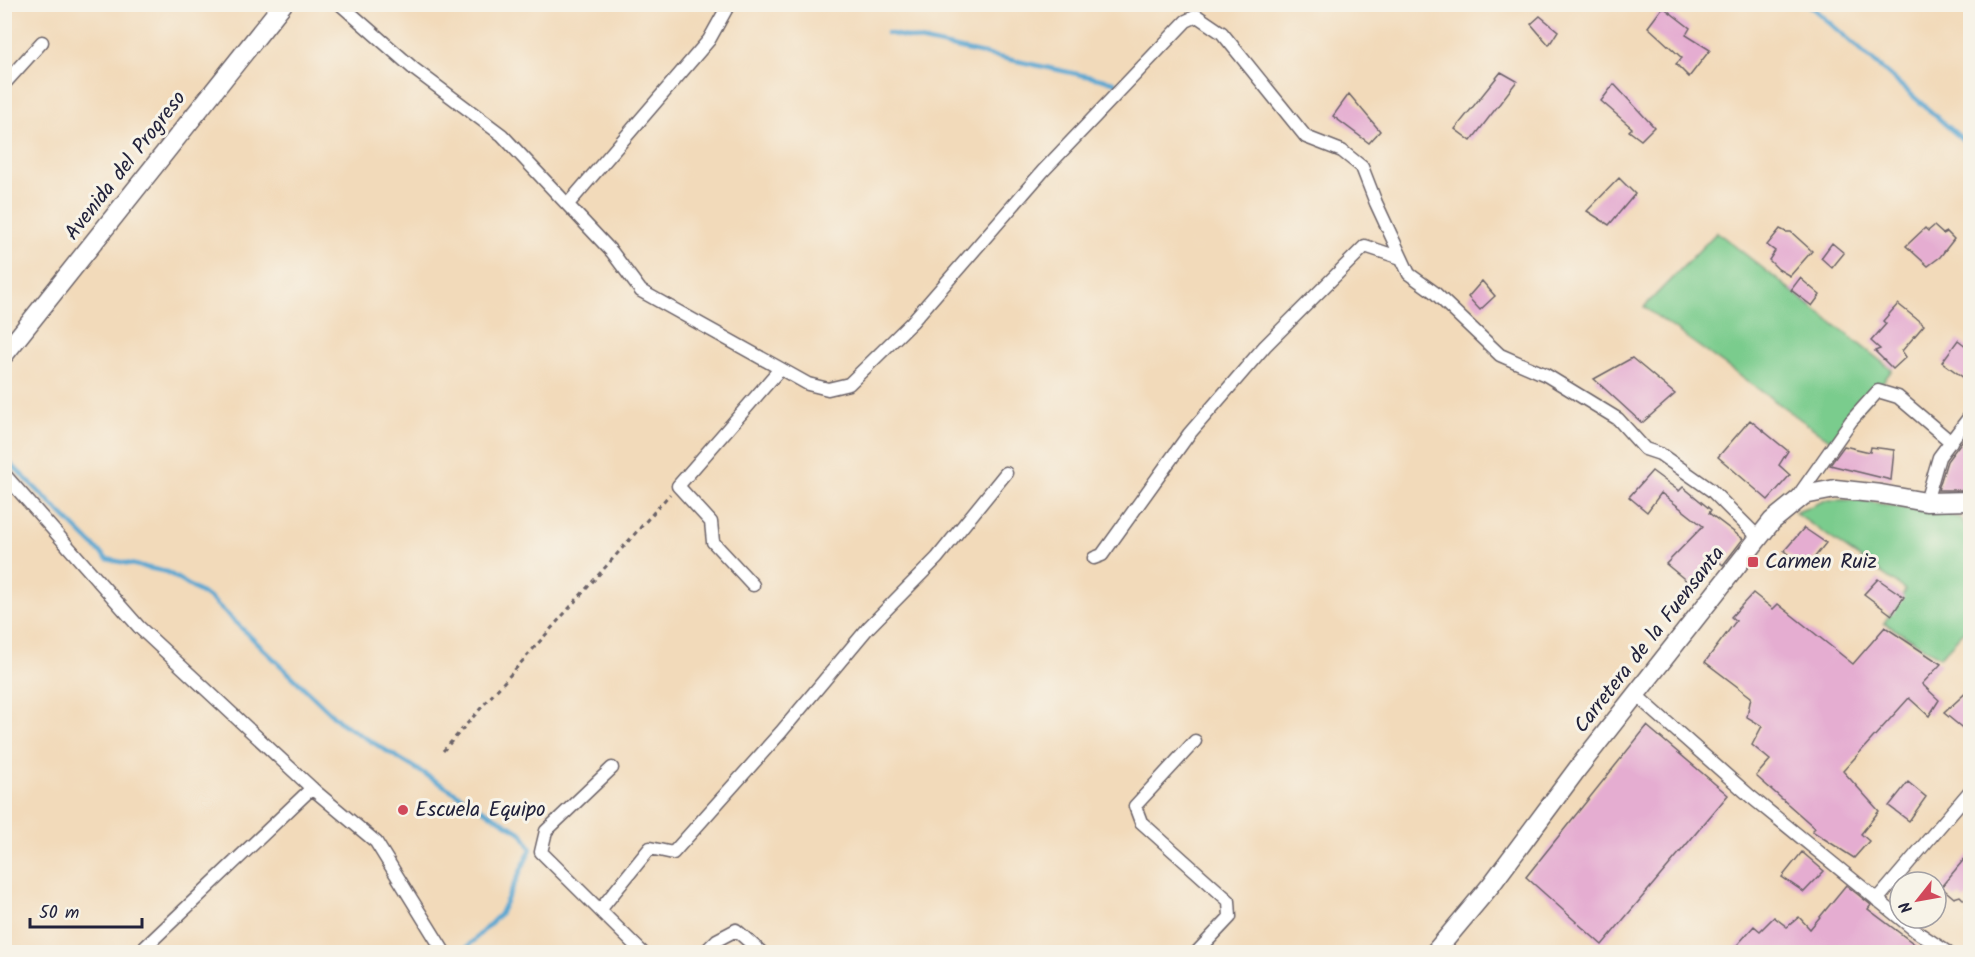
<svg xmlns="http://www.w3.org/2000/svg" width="1975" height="957" viewBox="0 0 1975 957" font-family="Kalam,sans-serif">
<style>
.green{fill:#7acc8d;stroke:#4e7764;stroke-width:1.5}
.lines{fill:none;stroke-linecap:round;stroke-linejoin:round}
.stream{stroke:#57a6d1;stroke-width:4.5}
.building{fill:#e5add1}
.street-casing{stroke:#6b6267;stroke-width:15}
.secondary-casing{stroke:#6b6267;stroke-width:21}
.path{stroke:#6b6267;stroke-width:3;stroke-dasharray:4.5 4.5;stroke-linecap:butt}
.street{stroke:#fff;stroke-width:12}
.secondary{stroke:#fff;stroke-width:18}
.poi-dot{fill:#d1495b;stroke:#f7f3e8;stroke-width:2}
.labels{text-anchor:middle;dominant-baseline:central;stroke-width:6;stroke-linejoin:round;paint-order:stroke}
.street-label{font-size:21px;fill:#22223b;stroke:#f7f3e8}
.poi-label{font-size:21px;fill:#22223b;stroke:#f7f3e8;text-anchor:start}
</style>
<rect width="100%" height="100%" fill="#f7f3e8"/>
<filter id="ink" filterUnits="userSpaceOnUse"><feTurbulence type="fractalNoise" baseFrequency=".0167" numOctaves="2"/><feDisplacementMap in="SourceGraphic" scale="12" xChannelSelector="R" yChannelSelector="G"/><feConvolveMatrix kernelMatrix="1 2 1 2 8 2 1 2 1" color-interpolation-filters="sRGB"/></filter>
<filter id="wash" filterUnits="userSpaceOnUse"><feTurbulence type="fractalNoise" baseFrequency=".008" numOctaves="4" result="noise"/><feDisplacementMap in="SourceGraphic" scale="24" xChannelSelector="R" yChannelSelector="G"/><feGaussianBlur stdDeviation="1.35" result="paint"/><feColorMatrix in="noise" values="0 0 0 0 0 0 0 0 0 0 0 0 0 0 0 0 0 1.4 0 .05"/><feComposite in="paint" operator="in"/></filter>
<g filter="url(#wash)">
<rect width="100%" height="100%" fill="#f2daba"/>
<path class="green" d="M1717,232L1892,370L1835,444L1644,307Z
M1826,500H1860L1961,518L1970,540V625L1940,657L1884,623L1906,590L1795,513Z"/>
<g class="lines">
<path class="stream" d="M1808,4L1970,146
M887,33L1114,82L1119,87
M4,457L107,559L167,572L211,599L341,723L523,834L531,849L500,914L462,952"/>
</g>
<g id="blocks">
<path class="building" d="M1663,7L1690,28L1686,35L1710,50L1689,77L1676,64L1682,58L1648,27Z
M1540,16L1558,31L1549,45L1531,24Z
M1501,72L1517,81L1471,141L1455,129Z
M1614,84L1654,127L1641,140L1629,131L1632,128L1601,101Z
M1349,94L1380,131L1369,143L1333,116Z
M1619,178L1635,194L1609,225L1587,211Z
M1934,226L1943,234L1947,232L1954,239L1940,257L1928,266L1906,246L1925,228L1928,231Z
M1780,229L1786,232H1791L1812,251L1790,276L1778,269L1769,260L1775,251L1767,245Z
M1832,243L1844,253L1832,268L1821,258Z
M1800,278L1820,295L1812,306L1791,290Z
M1482,281L1495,296L1480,310L1468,297Z
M1898,304L1924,325L1902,351L1906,357L1893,369L1875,351L1880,349L1871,341L1886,324L1883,321Z
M1958,340L1971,350V383L1942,362Z
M1632,358L1675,394L1642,423L1594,379Z
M1750,420L1788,451L1779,465L1790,475L1768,500L1718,457Z
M1971,429V490H1938L1947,461Z
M1844,446L1870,452L1871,447L1894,450L1891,480L1830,465Z
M1652,471L1679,491L1683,487L1711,510L1709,513L1743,539L1723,565L1715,558L1694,587L1666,564L1703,526L1661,493L1647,512L1629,497Z
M1804,528L1826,543L1806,568L1784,551Z
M1878,579L1904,597L1892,615L1864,594Z
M1753,593L1773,609L1778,604L1853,664L1885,627L1941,664L1922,684L1939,700L1929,716L1909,698L1843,771L1879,811L1861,834L1869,841L1854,858L1812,831L1815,828L1756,776L1770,760L1752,745L1762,726L1747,717L1751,697L1705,662L1736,621L1731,617Z
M1971,688V735L1944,713Z
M1647,726L1728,795L1602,945L1526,877Z
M1908,782L1926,797L1909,821L1889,806Z
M1971,851V893L1964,900L1960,896L1954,898L1941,887Z
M1802,852L1824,871L1804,892L1782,877Z
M1846,885L1871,905L1868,909L1925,952H1731L1754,926L1760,931L1774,917L1787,927L1799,917L1810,929Z"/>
</g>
</g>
<g filter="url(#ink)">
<use href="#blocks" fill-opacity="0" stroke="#6b6267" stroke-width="1.5"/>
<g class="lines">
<defs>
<path id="street" d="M340,4L414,69L502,135L612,252L641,291L808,384L828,389L849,384L912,322L1043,171L1186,21L1197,16L1222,33L1306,137L1342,151L1362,167L1376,203L1409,274L1434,292L1500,355L1546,375L1618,419L1645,449L1660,454L1711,490L1759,538
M4,84L42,42
M568,204L709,40L729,4
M4,474L139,627L315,791L376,842L444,952
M1796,499L1851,421L1878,391L1898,397L1951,442
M1926,502L1939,457L1970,416
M1094,558L1102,555L1189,434L1265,346L1365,246L1401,258
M753,585L713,542L711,522L678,486L780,369
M1636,695L1750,796L1917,932L1947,952
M1195,741L1135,806L1141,822L1229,901L1230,917L1197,952
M612,768L546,831L541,852L642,952
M1877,900L1970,791
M600,910L650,848L673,853L781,732L868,628L937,558L1006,473
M140,952L312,788
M705,952L717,940L736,930L761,952"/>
<path id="secondary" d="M4,355L283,4
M1435,952L1491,885L1578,768L1772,521L1804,495L1835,489L1881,494L1926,502L1970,501"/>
</defs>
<use href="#street" class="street-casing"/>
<use href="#secondary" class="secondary-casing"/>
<path class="path" d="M443,751L670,494"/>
<use href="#street" class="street"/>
<use href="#secondary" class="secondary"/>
</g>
</g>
<g class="poi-dot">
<rect x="1747" y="556" width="12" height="12" rx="3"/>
<circle cx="403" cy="810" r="6"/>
</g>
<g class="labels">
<g class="street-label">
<text transform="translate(126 166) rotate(-52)">Avenida del Progreso</text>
<text transform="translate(1650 640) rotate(-52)">Carretera de la Fuensanta</text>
</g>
<g class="poi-label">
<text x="1765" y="562">Carmen Ruiz</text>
<text x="415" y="810">Escuela Equipo</text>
</g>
</g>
<rect width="1975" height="957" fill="none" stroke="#f7f3e8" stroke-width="24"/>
<g transform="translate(1918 900) rotate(239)"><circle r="28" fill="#f7f3e8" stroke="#a29fa3" stroke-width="1.5"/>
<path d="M0-4.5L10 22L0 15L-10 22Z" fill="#d1495b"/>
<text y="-9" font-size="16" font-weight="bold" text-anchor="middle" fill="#22223b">N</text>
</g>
<path d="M30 918v9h112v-9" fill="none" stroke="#22223b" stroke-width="3"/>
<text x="39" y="918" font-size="18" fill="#22223b" stroke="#f7f3e8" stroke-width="4.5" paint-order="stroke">50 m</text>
</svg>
